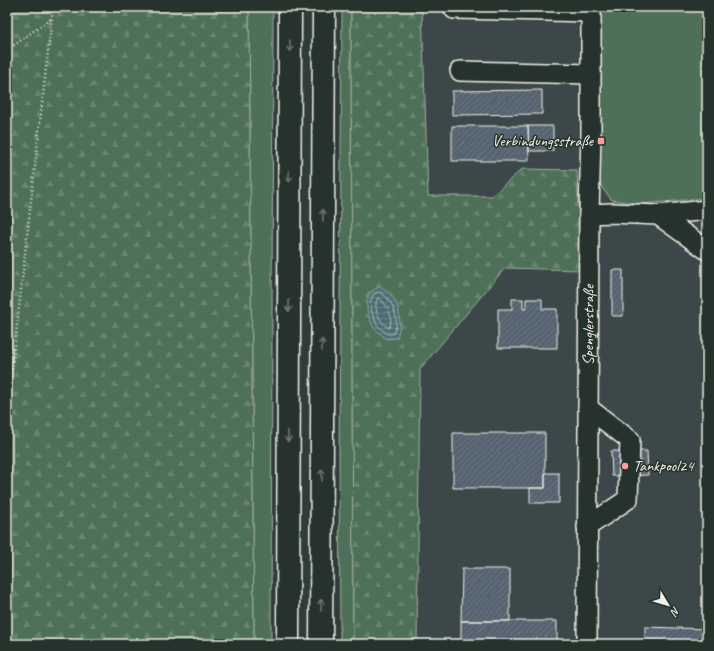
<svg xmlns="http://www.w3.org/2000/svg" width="714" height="651" viewBox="0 0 714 651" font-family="Caveat,sans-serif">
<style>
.built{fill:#3a474a}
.green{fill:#507059;stroke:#a2b0a0}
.forest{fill:url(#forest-firs);stroke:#a2b0a0}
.water{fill:url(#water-rules);stroke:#8fa2a1}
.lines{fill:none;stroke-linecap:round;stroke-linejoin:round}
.shore{stroke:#b0bcb8;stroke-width:1}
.building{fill:url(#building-hatch);stroke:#f4f1e8}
.minor-casing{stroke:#f4f1e8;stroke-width:22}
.highway-casing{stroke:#f4f1e8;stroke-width:25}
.path{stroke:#f4f1e8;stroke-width:2.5;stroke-dasharray:1 3;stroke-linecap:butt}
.minor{stroke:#26332d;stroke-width:19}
.highway{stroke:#26332d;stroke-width:22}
.oneway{stroke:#6e766e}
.poi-dot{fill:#ff9aa2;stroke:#26332d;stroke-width:1.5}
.labels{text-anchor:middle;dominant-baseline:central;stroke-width:3;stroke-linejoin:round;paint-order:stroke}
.poi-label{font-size:16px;fill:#f4f1e8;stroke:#26332d;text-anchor:end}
.street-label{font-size:16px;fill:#f4f1e8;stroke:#26332d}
</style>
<defs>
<pattern id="forest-firs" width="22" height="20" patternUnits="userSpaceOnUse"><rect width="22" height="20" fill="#507059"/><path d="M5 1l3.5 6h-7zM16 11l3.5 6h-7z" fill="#6a8571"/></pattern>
<pattern id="water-rules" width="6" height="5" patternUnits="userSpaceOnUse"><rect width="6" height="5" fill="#4b6d71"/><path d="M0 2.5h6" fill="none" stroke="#668285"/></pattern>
<pattern id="building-hatch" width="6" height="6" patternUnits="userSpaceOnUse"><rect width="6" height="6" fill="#54626f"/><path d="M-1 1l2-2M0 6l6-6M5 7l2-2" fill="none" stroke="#6d7984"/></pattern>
</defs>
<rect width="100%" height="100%" fill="#2f3c3a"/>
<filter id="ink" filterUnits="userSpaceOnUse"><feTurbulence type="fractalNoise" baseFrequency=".025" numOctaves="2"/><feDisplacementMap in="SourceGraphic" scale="8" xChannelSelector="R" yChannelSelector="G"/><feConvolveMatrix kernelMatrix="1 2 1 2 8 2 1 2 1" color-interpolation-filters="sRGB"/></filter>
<g filter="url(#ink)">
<path class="built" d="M422,7H707L642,204L707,198V644H417L420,369L505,268L581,270L522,169L492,196H428Z"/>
<path class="green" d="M249,7H273L271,644H254Z
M342,7H351L353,644H340L339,453Z
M599,7H707V198L642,204L612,200L602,188L596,169Z"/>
<path class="forest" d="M7,7H249L254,644H7Z
M351,7H422L428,196H492L522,169L577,170L581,270L505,268L420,369L417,644H353Z"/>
<path class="water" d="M379,287C400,296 403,318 397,338L386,339L373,327L368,314L366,302L370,292Z"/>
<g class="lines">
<path class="shore" d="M379,292C393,297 401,322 393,334H387L377,325L372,313L370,302L373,295Z
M379,298C388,305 394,317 389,328C380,324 373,308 377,299Z"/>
</g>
<path class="building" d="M542,90V114L452,115V91Z
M452,126H528L529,161H452Z
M528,126H553V151H529Z
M612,270H623V316H612Z
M512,299H523V309H526V299H542V309H557V348H498V309H512Z
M453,433H545V488H453Z
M611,451H647L648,475L612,476Z
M545,473H559V503H530V488H545Z
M462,569H510V621H461Z
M461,621H557V644H461Z
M645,627L707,629V644H645Z"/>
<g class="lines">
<defs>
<g id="minor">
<path d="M454,9L591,12"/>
<path d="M460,71L591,74"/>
<path d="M589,214L612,213L658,215L707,250"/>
<path d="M658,215L707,210"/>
<path d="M587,527L628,499L630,440L588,408"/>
<path id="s1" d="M587,644L589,214L591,133V7"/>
</g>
<path id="highway" d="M288,644L290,7
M321,644L324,7"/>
</defs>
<use href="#minor" class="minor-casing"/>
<use href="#highway" class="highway-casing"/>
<path class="path" d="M7,50L52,18
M7,413L53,7"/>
<use href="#minor" class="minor"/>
<use href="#highway" class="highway"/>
</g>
<defs><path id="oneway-shaft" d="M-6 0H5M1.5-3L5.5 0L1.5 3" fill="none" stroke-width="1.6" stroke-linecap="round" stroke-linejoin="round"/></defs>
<g class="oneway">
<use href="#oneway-shaft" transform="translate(290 46) rotate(90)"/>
<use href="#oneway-shaft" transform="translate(289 176) rotate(90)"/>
<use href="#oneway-shaft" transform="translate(323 215) rotate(-90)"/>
<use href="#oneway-shaft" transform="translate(289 306) rotate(90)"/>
<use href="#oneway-shaft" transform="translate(322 345) rotate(-90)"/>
<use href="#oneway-shaft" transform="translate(288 436) rotate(90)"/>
<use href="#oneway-shaft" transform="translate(322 475) rotate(-90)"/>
<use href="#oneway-shaft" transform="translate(321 605) rotate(-90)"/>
</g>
</g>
<g class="poi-dot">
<rect x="597" y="137" width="8" height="8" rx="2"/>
<circle cx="625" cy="466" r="4"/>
</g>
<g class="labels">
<g class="poi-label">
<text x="593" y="141">Verbindungsstraße</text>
<text x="633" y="466" text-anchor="start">Tankpool24</text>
</g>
<g class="street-label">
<text stroke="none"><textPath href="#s1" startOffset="319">Spenglerstraße</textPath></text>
</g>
</g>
<rect width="714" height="651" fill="none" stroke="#26332d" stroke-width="24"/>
<rect x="12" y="12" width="690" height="627" fill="none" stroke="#f4f1e8" stroke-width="1.5" filter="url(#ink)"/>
<g transform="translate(668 605) rotate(128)" stroke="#26332d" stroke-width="3" paint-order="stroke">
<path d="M0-3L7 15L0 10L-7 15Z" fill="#f4f1e8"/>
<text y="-6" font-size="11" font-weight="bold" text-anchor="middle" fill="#f4f1e8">N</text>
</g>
</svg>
